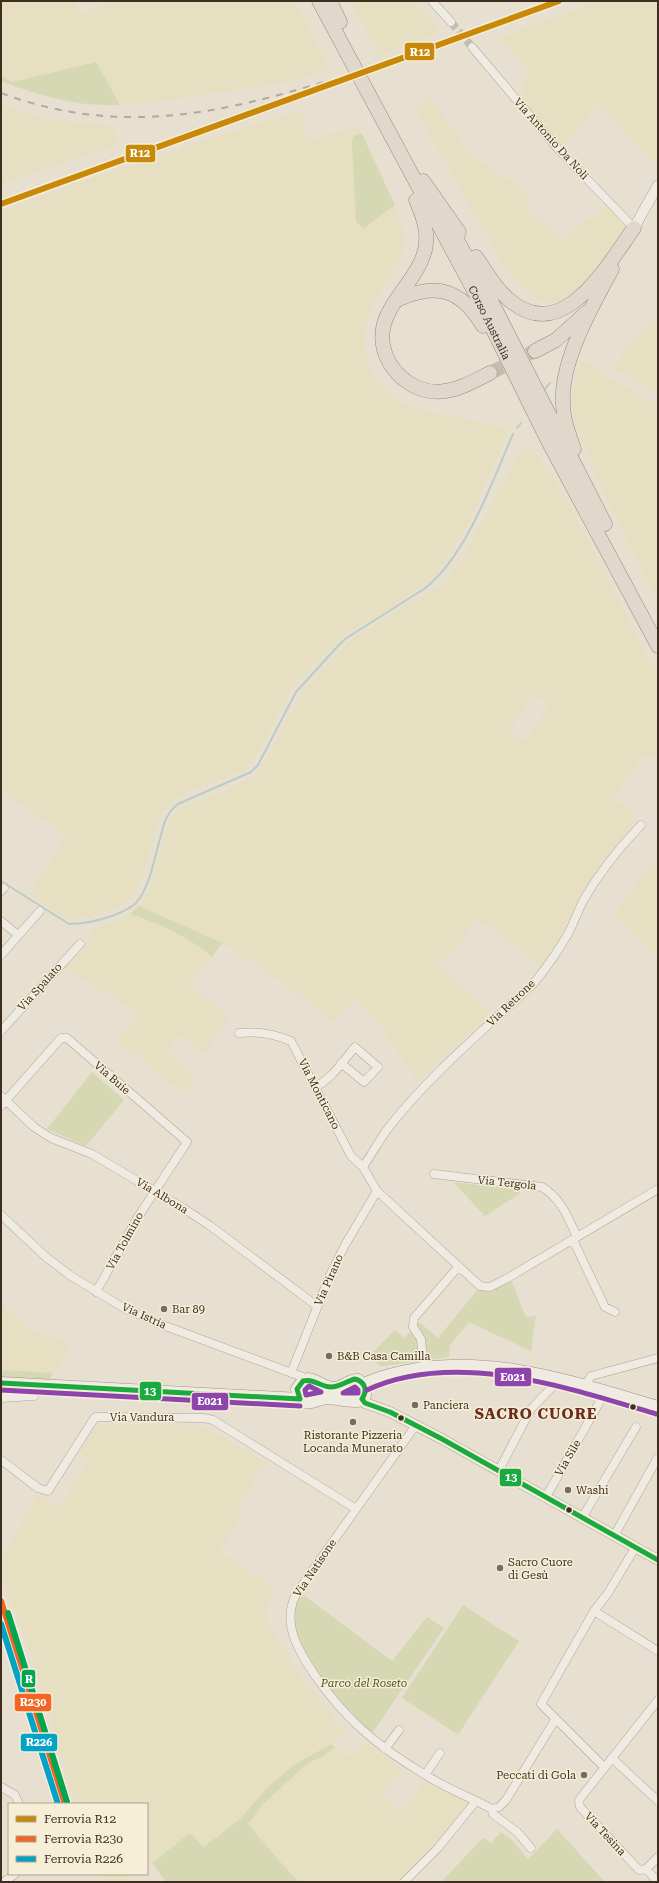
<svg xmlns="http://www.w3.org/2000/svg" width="659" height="1883" viewBox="0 0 659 1883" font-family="'Roboto Serif',serif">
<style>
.farmland{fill:#e6dfc2;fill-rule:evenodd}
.green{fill:#d6d7b3}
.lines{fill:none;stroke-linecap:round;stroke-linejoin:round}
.stream{stroke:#bcccc2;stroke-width:2}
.minor-tunnel{stroke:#c5bcae;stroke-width:8;stroke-dasharray:8 4;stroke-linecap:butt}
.trunk-tunnel{stroke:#c5bcae;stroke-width:14;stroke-dasharray:14 7;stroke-linecap:butt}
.minor-casing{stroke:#ada599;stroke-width:9}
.tertiary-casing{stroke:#ada599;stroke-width:11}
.secondary-casing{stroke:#9c958a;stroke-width:13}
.trunk-casing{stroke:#928b80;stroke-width:15}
.minor{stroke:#efebe3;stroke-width:8}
.tertiary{stroke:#efebe3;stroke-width:10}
.secondary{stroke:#efebe3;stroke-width:12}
.trunk{stroke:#e0d9cb;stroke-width:14}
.rail{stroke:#afaaa2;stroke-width:2;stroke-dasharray:7 7;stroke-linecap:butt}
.bus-1-casing{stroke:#f7eed8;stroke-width:8}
.bus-2-casing{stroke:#f7eed8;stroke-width:8}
.bus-1{stroke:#1baa40;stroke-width:5}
.bus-2{stroke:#8e44ad;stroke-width:5}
.rail-1-casing{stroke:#f7eed8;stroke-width:9}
.rail-2-casing{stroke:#f7eed8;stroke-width:9}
.rail-3-casing{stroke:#f7eed8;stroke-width:9}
.rail-4-casing{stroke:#f7eed8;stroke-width:9}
.rail-1{stroke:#c88808;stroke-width:6}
.rail-2{stroke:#f26522;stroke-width:6}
.rail-3{stroke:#03a3c5;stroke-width:6}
.rail-4{stroke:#00a651;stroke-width:6}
.poi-dot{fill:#786c5e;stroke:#f7eed8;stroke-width:1.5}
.bus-dot{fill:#3d2e20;stroke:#f7eed8;stroke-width:1.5}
.labels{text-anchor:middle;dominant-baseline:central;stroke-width:3;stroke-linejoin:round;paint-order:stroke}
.street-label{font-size:11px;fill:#3d2e20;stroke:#f7eed8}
.poi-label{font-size:11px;fill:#3d2e20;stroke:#f7eed8;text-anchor:start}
.park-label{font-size:11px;font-style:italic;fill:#4d5a26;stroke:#f7eed8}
.district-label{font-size:15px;font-weight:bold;letter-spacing:1px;fill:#6b2e1e;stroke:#f7eed8}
.line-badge{stroke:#f7eed8;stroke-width:1.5}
.badge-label{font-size:11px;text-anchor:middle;font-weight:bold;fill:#fff}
</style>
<rect width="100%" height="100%" fill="#e7e0d1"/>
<path class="farmland" d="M5,1H74L81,15L113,1H131L139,5L162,1H296L330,69L295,81L148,104L120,105L96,62L11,82L1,76V3Z
M350,1L366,2L412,1L434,21L438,33L381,55Z
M598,1H658L657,168L597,103L563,149L523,103L521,97L528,71L499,40L501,37Z
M428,96L462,139L457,145L531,195L525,207L561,240L604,207L611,211L625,227L589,281L567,298L556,302H545L535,297L520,285L503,265L415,108Z
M1,104L50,120L113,126L119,145L29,174L1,185Z
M301,110L307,141L358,126L362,134L354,135L356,221L363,229L395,205L401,223L404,237L402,254L370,312L366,327L364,348L371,371L386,391L408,407L510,429L465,530L435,576L376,618L349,631L297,680L253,761L241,771L192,791L169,803L159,819L144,871L133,898L119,907L91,917L68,919L46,907L31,894L66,835L1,791V210L152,157Z
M658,317V396L615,368L623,353Z
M580,360L658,406V603L610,507L574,422L572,395Z
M530,443L567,500L658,676V760L643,754L614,799L635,815V823L584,890L554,950L544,967L478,920L439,965L491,1013L417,1082L381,1027L353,999L332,1022L296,992L222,943L139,906L148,893L167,829L174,814L182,807L226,790L253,777L260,771L301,694L348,642L444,583L463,558L522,446ZM532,694L549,704L526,742L510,732Z
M658,854V957L616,917V913Z
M130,914L147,919L186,937L212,957L190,985L229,1018L204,1055L178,1035L166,1052L196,1077L184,1094L117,1040L139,1014L64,967L85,945L93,929Z
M1,1303L33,1332L52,1337L71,1346L53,1373L1,1370Z
M99,1424L204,1426L266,1463L241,1500L238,1525L219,1551L274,1588L266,1607L267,1623L305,1682L344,1731L331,1744L294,1765L267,1788L239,1820L204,1847L190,1833L147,1867V1804H75L32,1657L1,1575V1562L38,1493L60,1509L88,1459L79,1453L96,1427Z
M365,1742L404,1770L381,1795L402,1812L425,1782L467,1799L469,1804L426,1855L401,1882H300L289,1872L248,1824L263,1804L309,1762L322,1757L335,1747L348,1756Z
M96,1874H137L126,1882H102Z"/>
<path class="green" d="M96,62L120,105C79,107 39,96 1,81V76L12,82Z
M362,134L395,205L363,229L356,221L352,141L354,135Z
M139,906L222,943L212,957C187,936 162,924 130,914Z
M92,1072L124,1100L86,1146L47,1129Z
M453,1182L520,1190L519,1194L485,1216Z
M511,1280L526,1317L536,1316L531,1351L469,1322L450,1345L449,1357L384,1366H380L369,1356L395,1330L405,1338L419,1322L438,1338L479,1288L491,1292Z
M1,1370L53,1373L48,1383L1,1379Z
M298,1591L392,1661L427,1617L444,1628L371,1735L356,1723L303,1654L292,1627Z
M463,1605L519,1641L458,1735L402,1698Z
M331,1744L335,1747L322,1757L309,1762L263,1804L248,1824L289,1872L300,1882H166L152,1863L190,1833L204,1847L239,1820L267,1788L294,1765Z
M557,1829L605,1882H441L483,1838L491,1843L501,1832L511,1839L528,1859Z"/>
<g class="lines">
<path class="stream" d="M544,390L550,383
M517,428L521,423
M1,881L69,924C85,924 97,921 112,916C120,913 130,909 136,903C150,887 154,859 160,839C163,826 166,813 178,804L251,772L258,765L296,692L338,646L345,639L424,589C466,557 492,482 513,434"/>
<path class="minor-tunnel" d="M451,22L472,47"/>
<path class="trunk-tunnel" d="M490,373L535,351"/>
<defs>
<path id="minor" d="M432,1L451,22
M472,47L559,150L634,228
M1,891L4,888
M1,921L18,935
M1,955L40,911
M1,1031L80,944
M239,1033C257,1031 274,1034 291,1041L351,1156L363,1167L377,1191L480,1286L490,1287L506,1279L658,1189
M315,1087C332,1079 343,1061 355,1047L378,1067L364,1082L341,1063
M1,1096L34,1127L51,1138L92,1154L183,1208L209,1225L317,1306
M1,1106L61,1038H67L187,1142L138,1217L96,1292
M363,1167C371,1155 378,1143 386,1131C428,1076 484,1030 534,983C547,967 559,950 569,932C574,922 578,911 583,901C599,873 619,848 641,825
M434,1174L542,1187C561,1198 568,1218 577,1237
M1,1215L46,1257L71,1276L124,1308L160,1324L308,1379
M573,1240L605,1307L615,1312
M424,1368L421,1339L413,1327L414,1318L458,1267
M291,1373L330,1275L345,1245L377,1191
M585,1386L591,1376L658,1358
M1,1398L34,1396
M416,1425L307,1578C302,1585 296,1593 293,1601C284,1628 300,1653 314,1674C345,1719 377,1746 424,1774C445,1788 470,1797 492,1809L499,1807L506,1800L555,1720
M1,1460L38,1488L48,1491L95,1417L204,1418L213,1420L356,1509
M499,1470L531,1409L553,1386
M546,1497L599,1403L600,1397
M582,1518L636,1427
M614,1536L658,1457
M594,1611L658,1651
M658,1700L579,1800L580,1807L639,1870L646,1869L658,1857
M385,1749L399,1730
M611,1759L615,1761L658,1801
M604,1767L541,1704L594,1611L608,1593L635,1548
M425,1775L440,1753
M1,1787L15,1795L19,1804
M492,1809L493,1814L517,1832L531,1848
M646,1869L658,1882
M4,1882L15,1874
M404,1882L438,1848L476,1801"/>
<path id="tertiary" d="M634,228L658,185
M362,1399L365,1403L390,1412L442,1439L658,1560"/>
<path id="secondary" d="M308,1379C318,1380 323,1388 335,1388C344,1387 349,1379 358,1380L365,1387C370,1411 339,1397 326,1398C316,1399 309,1407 300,1399L297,1389L303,1381Z
M1,1383L300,1399
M364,1384C376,1378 388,1375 401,1372C489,1352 575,1383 658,1407"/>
<g id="trunk">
<path id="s1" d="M319,1L472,287L548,441L658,646"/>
<path d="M330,1L340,22"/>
<path d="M423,181L459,232"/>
<path d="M416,200C423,216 429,233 425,250C418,278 392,297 384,324C374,360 409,397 445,391C461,389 476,380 490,373"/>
<path d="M449,226L487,293L605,524"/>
<path d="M476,257C486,271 494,287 507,298C562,348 606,267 634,228"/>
<path d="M397,300C436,282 461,289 483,326"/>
<path d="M535,351L556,340L587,312"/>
<path d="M574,449C569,434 563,420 563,404C560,361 592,307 612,269"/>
</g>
</defs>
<use href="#minor" class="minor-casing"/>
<use href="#tertiary" class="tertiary-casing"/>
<use href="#secondary" class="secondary-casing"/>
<use href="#trunk" class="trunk-casing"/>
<use href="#minor" class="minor"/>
<use href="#tertiary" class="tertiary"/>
<use href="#secondary" class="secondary"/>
<use href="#trunk" class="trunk"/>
<path class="rail" d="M1,93C116,136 217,115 330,80"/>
<defs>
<path id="bus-1" d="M1,1383L300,1399
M300,1399L297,1389L303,1381C314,1378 320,1387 331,1387C339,1387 347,1381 355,1379C365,1382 368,1390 362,1399
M362,1399L365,1403L390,1412L442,1439L658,1560"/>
<path id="bus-2" d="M309,1386L321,1392L306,1395L305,1390Z
M355,1387L358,1390V1393H343Z
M1,1390L300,1406
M367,1390C455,1349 569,1388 656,1414"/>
</defs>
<use href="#bus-1" class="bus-1-casing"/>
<use href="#bus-2" class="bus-2-casing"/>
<use href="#bus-1" class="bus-1"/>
<use href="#bus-2" class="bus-2"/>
<defs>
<path id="rail-1" d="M1,204L559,1"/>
<path id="rail-2" d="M1,1601L65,1804"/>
<path id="rail-3" d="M1,1624L58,1804"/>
<path id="rail-4" d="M8,1613L67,1802"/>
</defs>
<use href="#rail-1" class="rail-1-casing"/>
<use href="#rail-2" class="rail-2-casing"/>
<use href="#rail-3" class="rail-3-casing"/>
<use href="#rail-4" class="rail-4-casing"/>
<use href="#rail-1" class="rail-1"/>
<use href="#rail-2" class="rail-2"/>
<use href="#rail-3" class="rail-3"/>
<use href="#rail-4" class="rail-4"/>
</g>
<g class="poi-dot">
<circle cx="164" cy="1309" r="4"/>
<circle cx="329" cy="1356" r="4"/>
<circle cx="415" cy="1405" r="4"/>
<circle cx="353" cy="1422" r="4"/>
<circle cx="568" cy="1490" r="4"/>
<circle cx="500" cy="1568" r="4"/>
<circle cx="584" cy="1775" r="4"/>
</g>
<g class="bus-dot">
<circle cx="633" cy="1407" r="3.5"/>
<circle cx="401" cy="1418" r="3.5"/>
<circle cx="569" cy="1510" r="3.5"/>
</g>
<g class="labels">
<g class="street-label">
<text transform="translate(551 139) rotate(48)">Via Antonio Da Noli</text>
<text stroke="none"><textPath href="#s1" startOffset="364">Corso Australia</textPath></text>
<text transform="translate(40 987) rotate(-48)">Via Spalato</text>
<text transform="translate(511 1003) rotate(-44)">Via Retrone</text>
<text transform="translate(112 1078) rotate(41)">Via Buie</text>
<text transform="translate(319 1094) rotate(63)">Via Monticano</text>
<text transform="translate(507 1183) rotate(6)">Via Tergola</text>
<text transform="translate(162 1196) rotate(31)">Via Albona</text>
<text transform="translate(125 1241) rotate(-61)">Via Tolmino</text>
<text transform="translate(329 1280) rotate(-66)">Via Pirano</text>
<text transform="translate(144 1316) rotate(24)">Via Istria</text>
<text x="142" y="1417">Via Vandura</text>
<text transform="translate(568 1458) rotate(-60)">Via Sile</text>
<text transform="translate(315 1568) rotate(-56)">Via Natisone</text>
<text transform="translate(605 1834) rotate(47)">Via Tesina</text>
</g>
<g class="poi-label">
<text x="172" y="1309">Bar 89</text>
<text x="337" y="1356">B&amp;B Casa Camilla</text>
<text x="423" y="1405">Panciera</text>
<text x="353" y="1435" text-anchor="middle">Ristorante Pizzeria<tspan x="353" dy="13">Locanda Munerato</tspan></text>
<text x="576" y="1490">Washi</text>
<text x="508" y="1562">Sacro Cuore<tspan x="508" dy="13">di Gesù</tspan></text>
<text x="576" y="1775" text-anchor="end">Peccati di Gola</text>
</g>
<g class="park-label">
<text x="364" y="1683">Parco del Roseto</text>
</g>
<g class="district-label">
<text x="536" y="1414">SACRO CUORE</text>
</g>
</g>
<g class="line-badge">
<rect x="404" y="42" width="31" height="19" rx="4" fill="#c88808"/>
<rect x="125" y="144" width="31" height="19" rx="4" fill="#c88808"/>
<rect x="494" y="1367" width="38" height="20" rx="4" fill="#8e44ad"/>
<rect x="139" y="1381" width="23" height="20" rx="4" fill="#1baa40"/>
<rect x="191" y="1392" width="38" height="19" rx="4" fill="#8e44ad"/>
<rect x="499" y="1468" width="23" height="19" rx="4" fill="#1baa40"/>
<rect x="21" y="1669" width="15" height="19" rx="4" fill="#00a651"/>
<rect x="14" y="1693" width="38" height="19" rx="4" fill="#f26522"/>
<rect x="20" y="1733" width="38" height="19" rx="4" fill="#03a3c5"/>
</g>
<g class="badge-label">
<text x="420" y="56">R12</text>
<text x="140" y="157">R12</text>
<text x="513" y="1381">E021</text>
<text x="150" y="1395">13</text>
<text x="210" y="1405">E021</text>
<text x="511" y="1481">13</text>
<text x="29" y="1683">R</text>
<text x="33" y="1706">R230</text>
<text x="39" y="1746">R226</text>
</g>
<rect width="659" height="1883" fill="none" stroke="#3d2e20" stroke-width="4"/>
<rect x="8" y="1803" width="140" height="72" fill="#f7eed8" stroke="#ada18e"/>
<rect x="16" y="1816" width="20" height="6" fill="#c88808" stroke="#ada18e"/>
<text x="44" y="1823" font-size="12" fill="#3d2e20">Ferrovia R12</text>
<rect x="16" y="1836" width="20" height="6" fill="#f26522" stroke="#ada18e"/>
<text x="44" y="1843" font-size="12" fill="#3d2e20">Ferrovia R230</text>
<rect x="16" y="1856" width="20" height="6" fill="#03a3c5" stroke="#ada18e"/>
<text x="44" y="1863" font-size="12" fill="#3d2e20">Ferrovia R226</text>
</svg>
